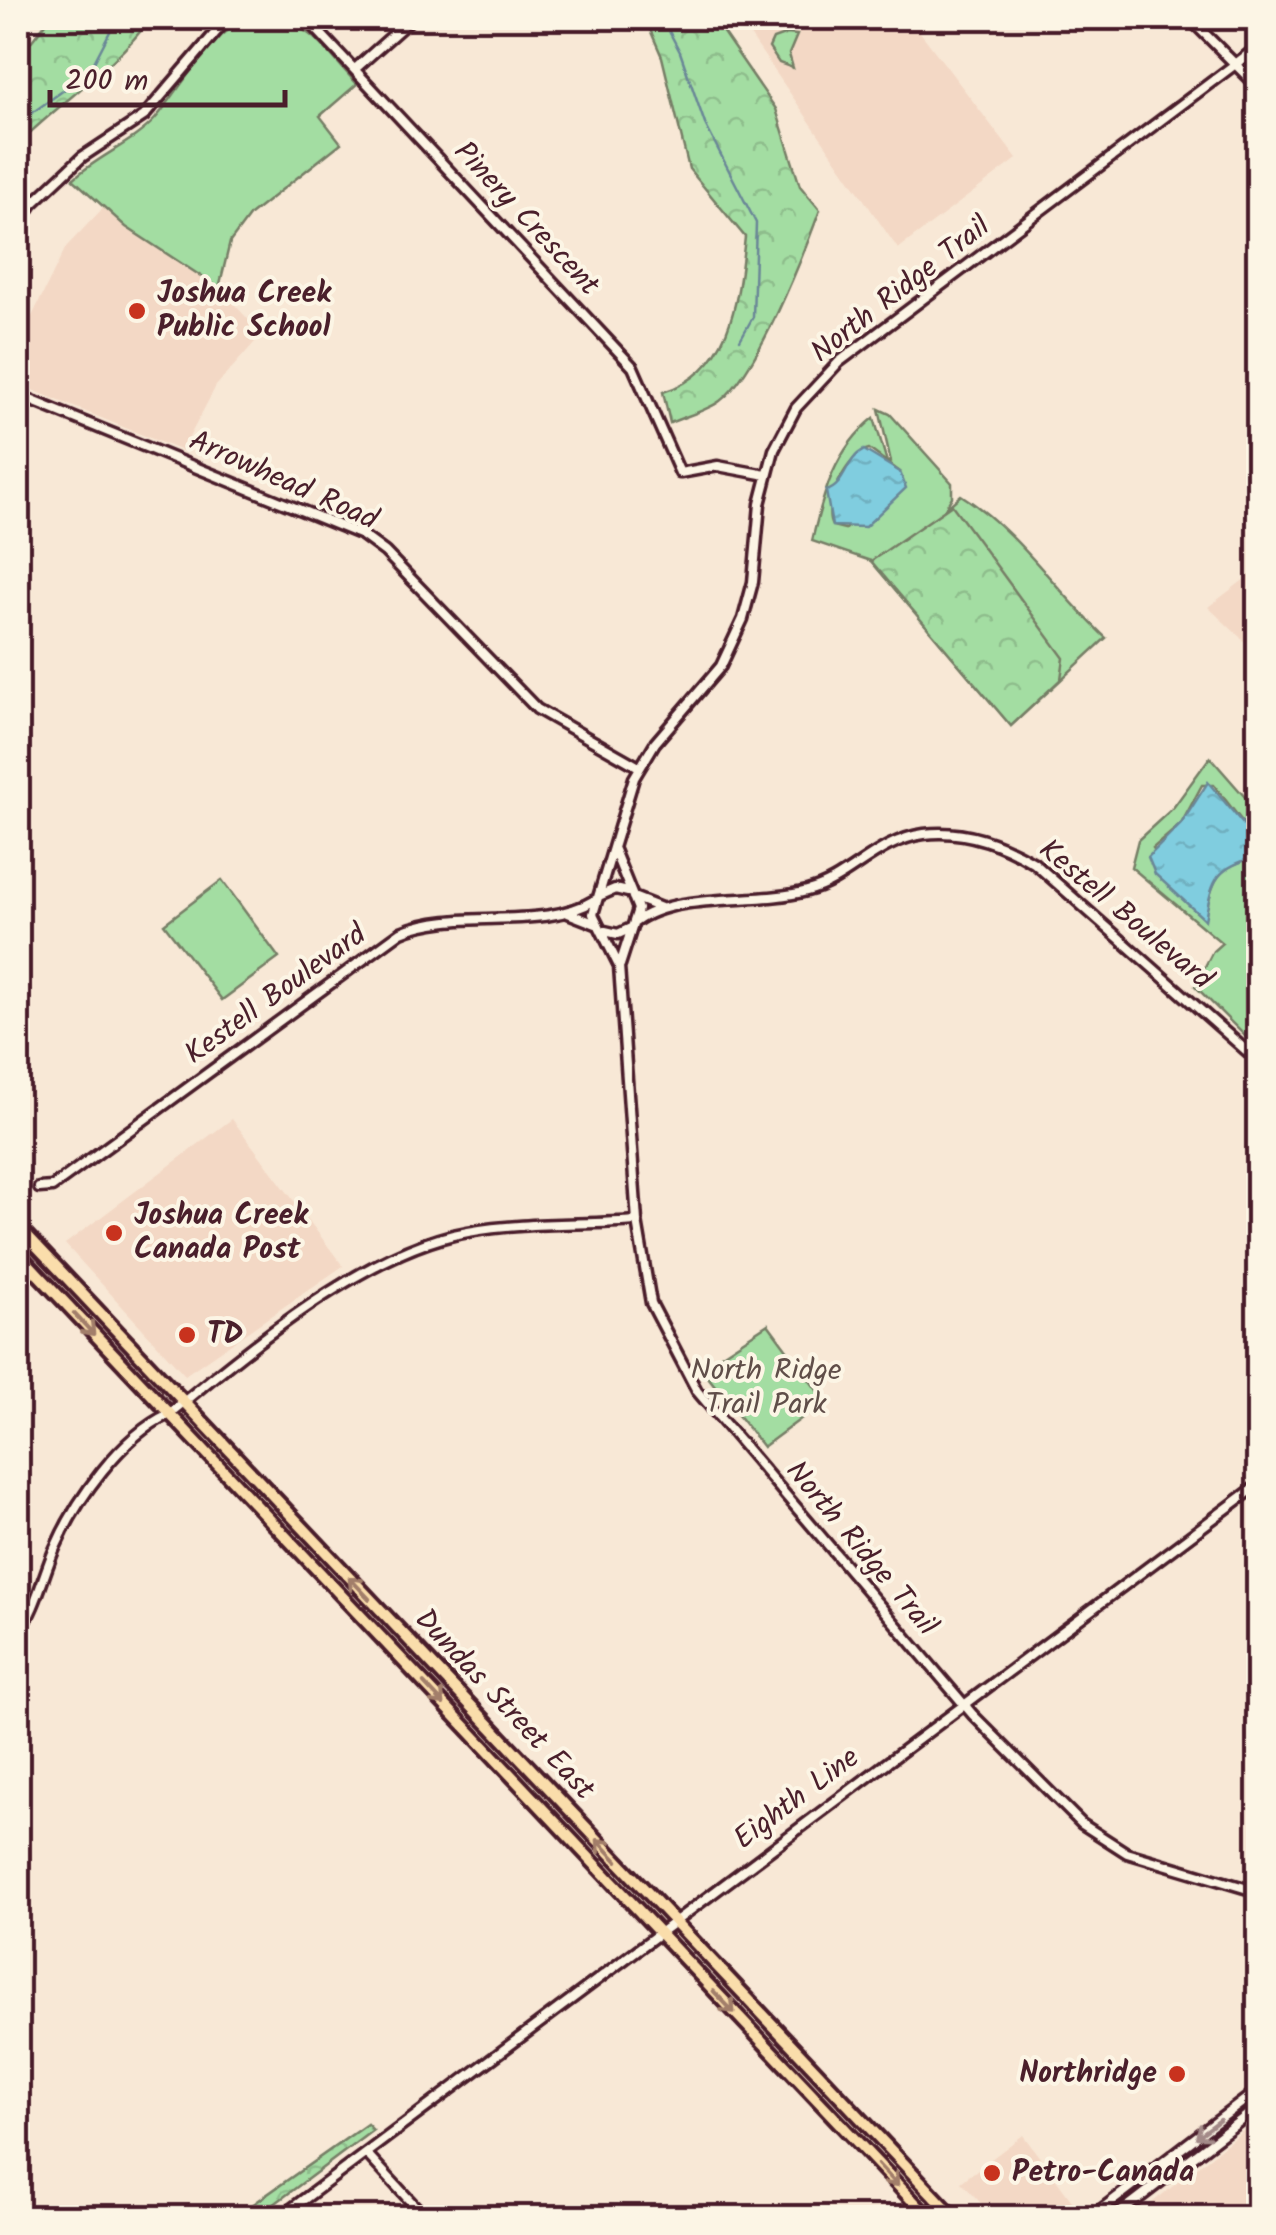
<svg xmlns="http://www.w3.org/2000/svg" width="1276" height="2235" viewBox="0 0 1276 2235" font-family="Kalam,sans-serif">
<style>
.built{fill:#f3d8c5}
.green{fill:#a3dda2;stroke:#767e66;stroke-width:2.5;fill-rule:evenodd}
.forest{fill:url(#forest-crowns);stroke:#767e66;stroke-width:2.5}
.water{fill:url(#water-ripples);stroke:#6a8797;stroke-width:2.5}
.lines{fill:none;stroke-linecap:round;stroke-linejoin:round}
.stream{stroke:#6a8797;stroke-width:2.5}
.tertiary-casing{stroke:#4a1f2b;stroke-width:15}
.primary-casing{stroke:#4a1f2b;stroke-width:18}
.tertiary{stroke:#fcf5e5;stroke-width:8}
.primary{stroke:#faddab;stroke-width:10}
.oneway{stroke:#a27e6b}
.oneway2{stroke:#a38a88}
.poi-dot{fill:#c8321e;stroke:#fcf5e5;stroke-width:4}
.labels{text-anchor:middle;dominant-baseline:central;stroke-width:8;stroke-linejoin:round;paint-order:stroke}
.street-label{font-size:30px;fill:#4a1f2b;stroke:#fcf5e5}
.poi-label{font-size:30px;font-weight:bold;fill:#4a1f2b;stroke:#fcf5e5;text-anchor:start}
.park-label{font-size:30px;fill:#604e49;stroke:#fcf5e5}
</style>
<defs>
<pattern id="forest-crowns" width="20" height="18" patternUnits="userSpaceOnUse" patternTransform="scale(2.5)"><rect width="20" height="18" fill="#a3dda2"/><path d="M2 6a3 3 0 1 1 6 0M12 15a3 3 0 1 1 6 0" fill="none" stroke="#8ebd8c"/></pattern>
<pattern id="water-ripples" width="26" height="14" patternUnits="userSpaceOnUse" patternTransform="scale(2.5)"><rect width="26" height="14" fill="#80cddf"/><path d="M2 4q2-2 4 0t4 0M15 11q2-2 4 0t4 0" fill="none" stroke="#70b0c0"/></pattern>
</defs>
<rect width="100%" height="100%" fill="#f8e8d6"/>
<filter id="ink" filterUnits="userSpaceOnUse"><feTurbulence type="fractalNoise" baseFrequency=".01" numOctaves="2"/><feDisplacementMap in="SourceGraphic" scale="20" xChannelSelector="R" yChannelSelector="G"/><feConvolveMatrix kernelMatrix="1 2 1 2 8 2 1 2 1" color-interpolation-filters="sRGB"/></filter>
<g filter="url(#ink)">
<path class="built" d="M738,18H922L920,32L1017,159L898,249Z
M104,207L219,288L262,334L216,386L182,451L18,384V345L66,247Z
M1258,569V654L1208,607Z
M232,1119L343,1266L185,1375L65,1244Z
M1258,2119V2217H1134Z
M1023,2135L1080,2212L1072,2217H994L961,2182Z"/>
<path class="green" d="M251,18C310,18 319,44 357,84L320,116L341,143L250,215L230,242L219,288L126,227L73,179C98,156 133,143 155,119C184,86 208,32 251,18Z
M787,34L797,35L789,54L793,68L779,63L769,48L773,39Z
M879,409L890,414L952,483V497L944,510L961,495C1019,532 1056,591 1106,638L1011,726L871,561L812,541C823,494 835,449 874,418L887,462H891ZM869,449L900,472L845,529L832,526C821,507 848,453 869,449Z
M1210,757L1258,812V842L1214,785H1202L1181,824L1153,848L1204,919C1215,876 1214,869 1258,856V1049L1195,986L1213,951L1222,943L1131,867L1138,840L1173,808Z
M222,880L279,958L222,1000L164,924Z
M768,1324L825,1401L763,1447L701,1368Z"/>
<path class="forest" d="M50,18H151C115,67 62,101 18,144V58Z
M645,18H713L776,109L800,186L820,210C803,256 757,374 720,401C707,411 685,416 670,423L663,392C732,371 738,299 745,237L689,169L662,57Z
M952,505L1064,658L1061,679L1011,726L871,561Z
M367,2124L373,2130L257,2217H235Z"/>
<path class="water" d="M864,450L900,472L906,488L865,527L832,526L826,491C846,486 845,459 864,450Z
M1208,782L1258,842V856C1216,869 1213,876 1205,920L1155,874L1148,857L1181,824Z"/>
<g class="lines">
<path class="stream" d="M662,18L680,52L705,124L756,223L753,317L740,340
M18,123L89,72L117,18"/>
<defs>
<path id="tertiary" d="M306,18L633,367L680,473L718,466L766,475
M1189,18L1258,87
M1258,47L839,362L796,408L774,450L760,504L753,582L743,619L721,666L655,743L634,778L593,914L619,966L637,1221L651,1303L697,1391L973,1715L1082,1824L1127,1853L1258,1892
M355,69L412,18
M18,226L32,204L82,157L144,116L228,18
M18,395L362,535L385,552L537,709L639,767
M614,850L638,909L620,965
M601,895L615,889L628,892
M633,897L661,908
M568,913L596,924
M635,922C677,891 756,905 807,891C850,880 875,841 924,834C963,829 1001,843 1034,863L1258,1061
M605,931L618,934L631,928
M39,1188L52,1187L401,932C460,907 543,932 595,900
M18,1633C36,1609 43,1575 55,1548C76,1500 121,1436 169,1414C247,1349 367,1249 468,1232C522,1222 582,1225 637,1221
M366,2153L426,2218
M279,2218L1258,1485
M1090,2218L1258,2090
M1113,2218L1258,2107"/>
<path id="primary" d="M18,1226L955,2218
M18,1253L929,2218"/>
</defs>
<use href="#tertiary" class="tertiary-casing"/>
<use href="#primary" class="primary-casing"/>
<use href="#tertiary" class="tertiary"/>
<use href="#primary" class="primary"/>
</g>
<defs><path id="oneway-shaft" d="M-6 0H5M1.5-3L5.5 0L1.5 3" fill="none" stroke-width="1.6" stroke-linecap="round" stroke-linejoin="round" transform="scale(2.5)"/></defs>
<g class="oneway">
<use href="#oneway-shaft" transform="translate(84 1324) rotate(47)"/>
<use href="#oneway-shaft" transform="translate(359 1588) rotate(-133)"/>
<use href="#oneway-shaft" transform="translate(434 1694) rotate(47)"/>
<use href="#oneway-shaft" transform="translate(607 1850) rotate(-133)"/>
<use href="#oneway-shaft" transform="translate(724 2002) rotate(46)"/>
<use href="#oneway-shaft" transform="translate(888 2175) rotate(47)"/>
</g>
<use class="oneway2" href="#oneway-shaft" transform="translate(1208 2129) rotate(143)"/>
</g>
<g class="poi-dot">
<circle cx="137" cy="311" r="10"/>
<circle cx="114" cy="1233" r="10"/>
<circle cx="187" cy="1335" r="10"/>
<circle cx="1177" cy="2074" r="10"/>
<circle cx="992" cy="2173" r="10"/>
</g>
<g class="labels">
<g class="street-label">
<text transform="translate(526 219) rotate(47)">Pinery Crescent</text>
<text transform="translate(901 290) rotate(-38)">North Ridge Trail</text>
<text transform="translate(283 481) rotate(24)">Arrowhead Road</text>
<text transform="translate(1125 915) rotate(40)">Kestell Boulevard</text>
<text transform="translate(276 995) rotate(-36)">Kestell Boulevard</text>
<text transform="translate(861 1549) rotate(50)">North Ridge Trail</text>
<text transform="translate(504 1705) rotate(47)">Dundas Street East</text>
<text transform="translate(797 1799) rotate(-37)">Eighth Line</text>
</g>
<g class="poi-label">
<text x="157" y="294">Joshua Creek<tspan x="157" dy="34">Public School</tspan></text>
<text x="134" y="1216">Joshua Creek<tspan x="134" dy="34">Canada Post</tspan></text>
<text x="207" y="1335">TD</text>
<text x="1157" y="2074" text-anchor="end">Northridge</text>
<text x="1012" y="2173">Petro-Canada</text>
</g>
<g class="park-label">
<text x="766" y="1371">North Ridge<tspan x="766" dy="34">Trail Park</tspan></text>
</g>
</g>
<rect width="1276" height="2235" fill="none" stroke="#fcf5e5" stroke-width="60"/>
<rect x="30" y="30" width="1216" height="2175" fill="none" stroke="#4a1f2b" stroke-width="4" filter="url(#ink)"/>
<path d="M50 90v15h235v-15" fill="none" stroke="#4a1f2b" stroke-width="5"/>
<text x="65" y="90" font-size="30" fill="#4a1f2b" stroke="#fcf5e5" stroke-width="8" paint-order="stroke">200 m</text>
</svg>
